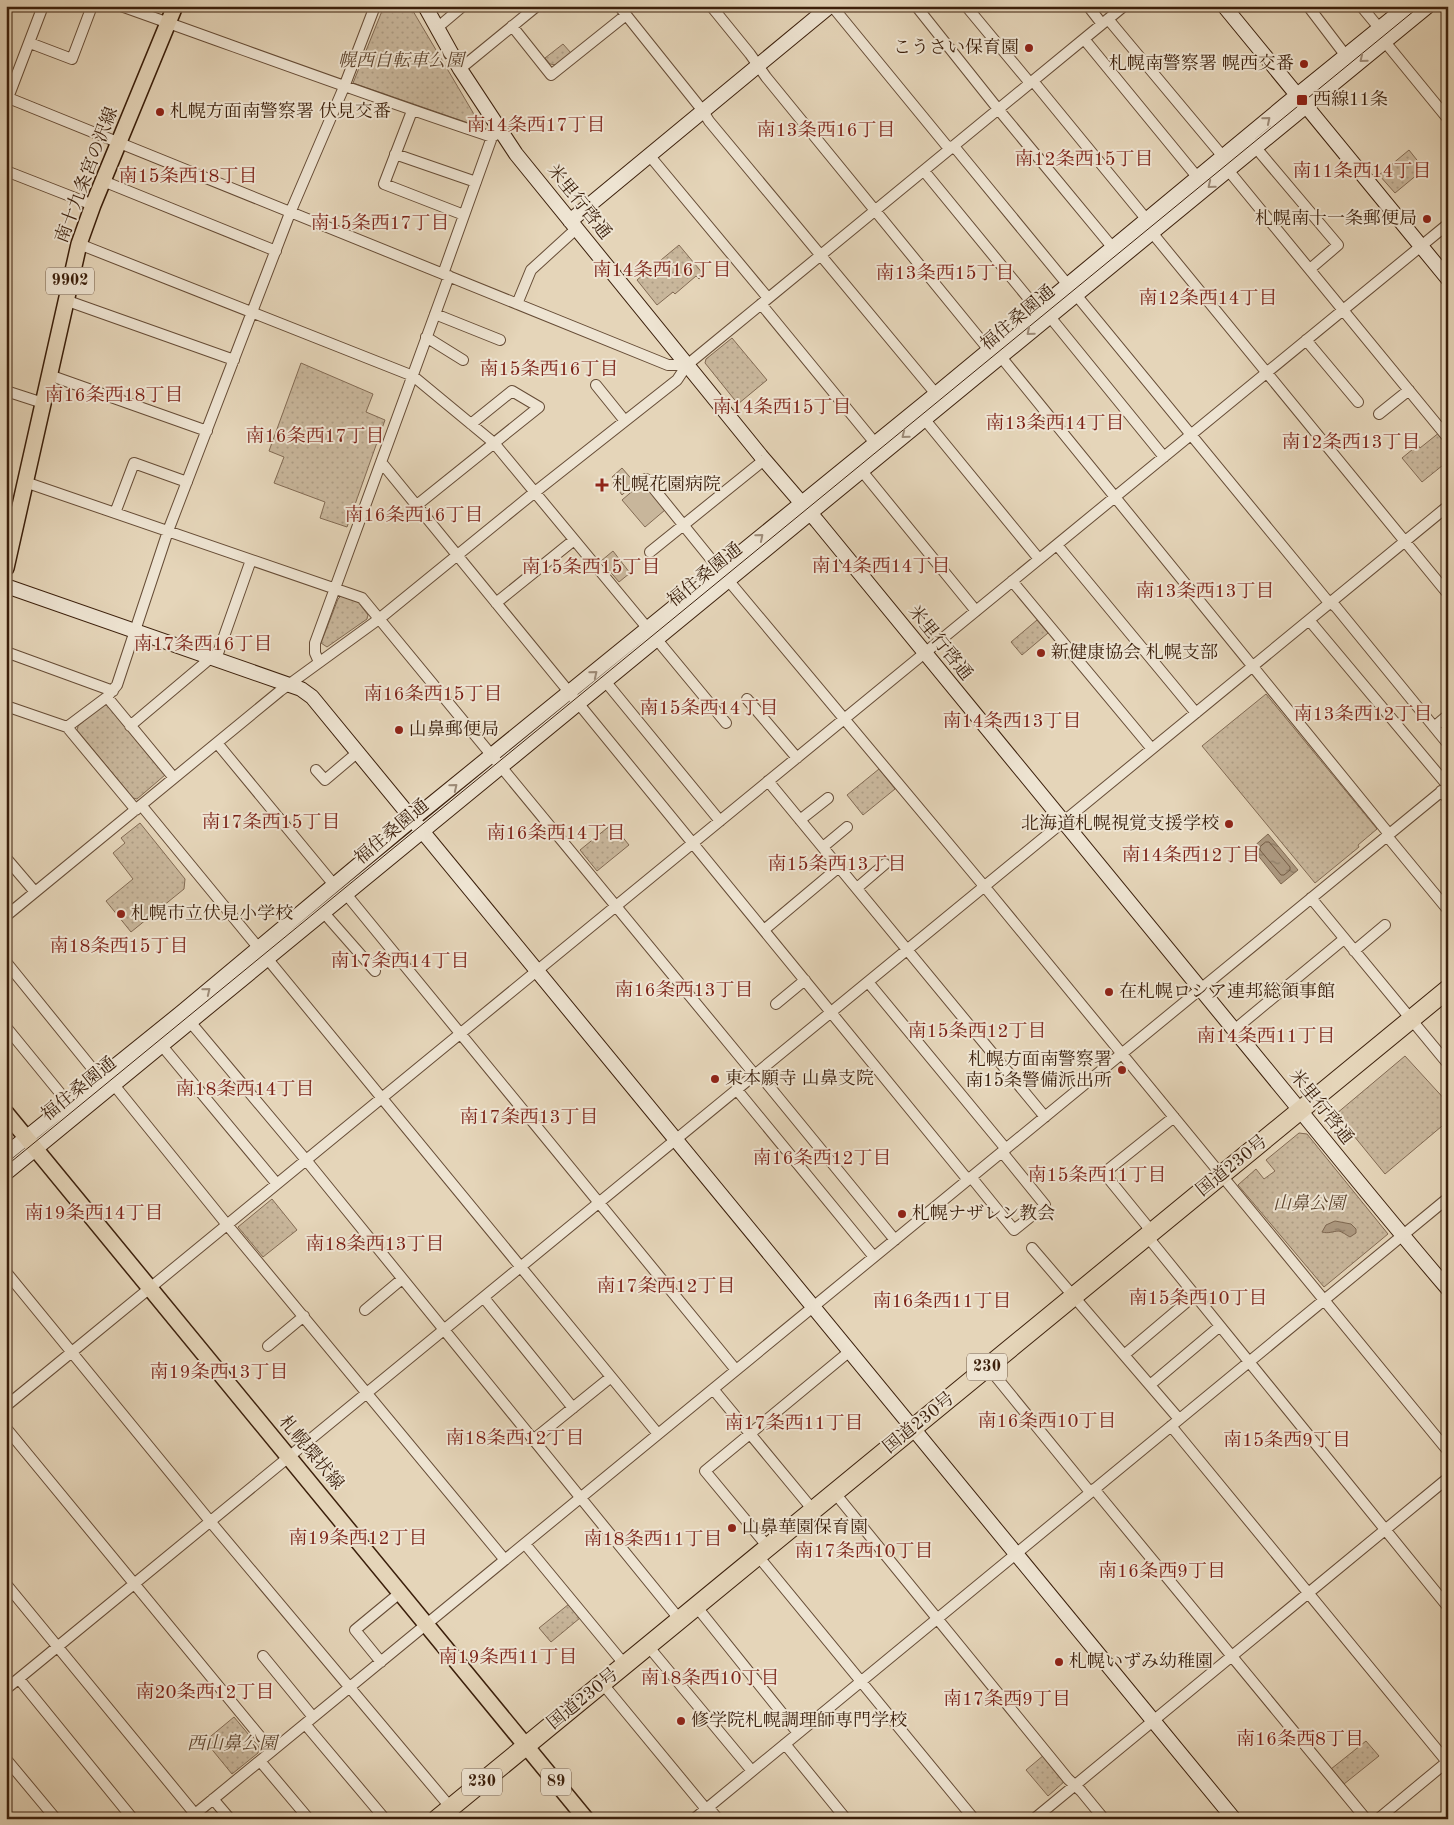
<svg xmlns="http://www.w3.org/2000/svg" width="1454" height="1825" viewBox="0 0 1454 1825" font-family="'Old Standard TT','Noto Serif JP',serif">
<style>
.green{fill:#c8b69b;stroke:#826a53}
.park{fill:url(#park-dots);stroke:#826a53}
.water{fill:url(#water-ripples);stroke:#7e6750}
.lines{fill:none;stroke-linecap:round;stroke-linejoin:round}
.shore{stroke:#735b44;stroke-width:1}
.street-casing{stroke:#664c36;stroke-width:12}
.secondary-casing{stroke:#3b1f0b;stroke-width:16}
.primary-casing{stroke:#3b1f0b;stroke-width:18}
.highway-casing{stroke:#3b1f0b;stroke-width:20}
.street{stroke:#eee4d2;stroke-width:10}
.secondary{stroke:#eee4d2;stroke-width:14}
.primary{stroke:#e5d5b9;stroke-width:15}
.highway{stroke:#e5d5b9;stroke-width:18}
.tram{stroke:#3b1f0b;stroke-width:1}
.oneway{stroke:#9d8b78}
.poi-dot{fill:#8f2418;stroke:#eee4d2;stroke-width:2}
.labels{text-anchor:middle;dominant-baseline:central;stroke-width:4;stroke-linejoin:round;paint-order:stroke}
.shield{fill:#eee4d2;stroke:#715a47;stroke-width:1}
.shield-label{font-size:16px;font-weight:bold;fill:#3b1f0b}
.poi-label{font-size:18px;fill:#3b1f0b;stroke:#eee4d2;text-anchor:start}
.park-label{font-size:18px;font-style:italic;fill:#5e452f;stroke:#eee4d2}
.street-label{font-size:18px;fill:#3b1f0b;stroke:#eee4d2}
.neighbourhood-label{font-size:19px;fill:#7a1f14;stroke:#eee4d2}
</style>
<defs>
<pattern id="park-dots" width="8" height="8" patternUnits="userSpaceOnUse" patternTransform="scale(1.25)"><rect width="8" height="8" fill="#c8b69b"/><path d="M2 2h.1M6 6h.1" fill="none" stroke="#ad9c84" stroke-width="1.8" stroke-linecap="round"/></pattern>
<pattern id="water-ripples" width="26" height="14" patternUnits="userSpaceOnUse" patternTransform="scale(1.25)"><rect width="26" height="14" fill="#ab977e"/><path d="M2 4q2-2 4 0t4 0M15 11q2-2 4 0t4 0" fill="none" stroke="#8c7b65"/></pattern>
</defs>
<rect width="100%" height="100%" fill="#e5d5b9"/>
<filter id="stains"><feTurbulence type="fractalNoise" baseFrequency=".004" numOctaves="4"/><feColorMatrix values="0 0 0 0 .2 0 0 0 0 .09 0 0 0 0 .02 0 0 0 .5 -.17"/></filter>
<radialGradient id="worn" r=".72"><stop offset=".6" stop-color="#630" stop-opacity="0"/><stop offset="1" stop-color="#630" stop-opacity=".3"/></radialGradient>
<path class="green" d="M622,468L635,483L622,495L613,483L615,481L612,477Z
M643,482L665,510L645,527L622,500Z
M613,551L630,573L619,582L601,561Z"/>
<path class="park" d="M384,6H410L478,121L477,126L353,83Z
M563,44L571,53L556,65L550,64L545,58Z
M1409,150L1424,169L1395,193L1379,175Z
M679,245L704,275L699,279L696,276L675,294L673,292L657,305L637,280Z
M732,338L767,380L738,404L705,363L706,359Z
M301,363L373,394L366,412L385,420L347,527L320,518L325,502L274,483L284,457L269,451Z
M1440,432L1448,441V461L1422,482L1402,458L1418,445L1420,448Z
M341,596L358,602L368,615L367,619L327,647L321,643L338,599Z
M1037,620L1048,633L1022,655L1011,642Z
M1266,694L1377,829L1358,845L1359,847L1315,883L1202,746Z
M103,705H107L165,775L137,799L133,798L77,730L78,726Z
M879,769L895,789L863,815L847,795Z
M140,823L185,879L184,889L131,932L106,901L133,879L113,853L125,843L121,838Z
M612,824L629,845L597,871L580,850Z
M1405,1056L1448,1103V1121L1385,1174L1336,1114Z
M1299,1133L1307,1134L1388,1234L1324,1287L1238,1185L1256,1169L1264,1179L1275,1171L1266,1160Z
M272,1199L297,1230L263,1257L238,1227Z
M569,1604L580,1618L551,1642L539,1628Z
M234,1717L259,1747L258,1753L232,1774L205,1741Z
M1366,1741L1379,1756L1344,1784L1331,1769Z
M1044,1755L1065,1781L1048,1796L1026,1770Z"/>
<path class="water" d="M1268,834L1298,870L1281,884L1252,848Z
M1335,1221L1351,1224L1356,1229V1233L1350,1237C1346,1235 1343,1232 1339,1231C1333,1231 1329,1234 1322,1232L1326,1225Z"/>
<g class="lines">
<path class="shore" d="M1266,842H1269L1290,867V870L1284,875H1281L1260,850V847Z"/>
<defs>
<path id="street" d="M121,6C245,50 368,96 492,137L500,132
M619,6L703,111L709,121L936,394
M711,6L750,54L766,77L989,350
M832,6L946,145L957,150L1326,599L1336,607L1448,744
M916,6L998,109L1113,248
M966,6L1030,83
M1088,6L1102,24
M1308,6L1346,56
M1361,6L1380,29L1385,42L1448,119
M1108,19L1220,153L1228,170L1448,438
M512,26L551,75L626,15
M437,28L463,6
M1084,39L1198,178
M30,43L72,59L92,6
M460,69L537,6
M1033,81L1147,220
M6,97L668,365H687
M6,103L43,6
M412,111L384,184L464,215
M1251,142L1338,245L1310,269
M395,154L476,182
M649,155L768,298
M6,171L93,205
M924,171L1038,310
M103,181L276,251
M1149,229L1448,594
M79,244L413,376L494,443L726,723
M443,274L492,137
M65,300L234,360
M517,304L531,270L576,229
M761,304L875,443
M1046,312L1164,457
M435,314L500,340
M426,337L463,360
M1306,340L1358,402
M997,352L1389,834
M49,375L207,431
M596,385L625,421
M6,391L43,403
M1379,414L1409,390
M921,415L1039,559
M381,462L968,1180
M857,465L976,611
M646,479L723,574L989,892L1448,1451
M25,482L362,598L755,1075L764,1080L895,1240
M417,505L539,407L512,391L471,424
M115,513L134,463L187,482
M1057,545L1196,713
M650,552L764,460
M1012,581L1152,749
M496,603L574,540
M1309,620L1448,786
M6,652L113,691
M216,659L251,560
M319,662L315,653V643L449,276
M605,681L720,821
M107,697L174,778
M747,699L797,758
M6,706L67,727L136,810
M130,726L212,657
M67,727L107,697L117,685L168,531L290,213L344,87L375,6
M1434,727L1448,715
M217,743L335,886
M316,770L325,780L358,752
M768,781L1045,1117
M1441,791L1448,799
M141,805L658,1434
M800,820L828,798
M1387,836L1448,910
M823,847L847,827
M6,858L35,892
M857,888L885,864
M346,894L736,1370
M1311,898L1448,1064
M324,913L375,971
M6,916L280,691L379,619L530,496L677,380L687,365L1124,6
M764,930L839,867
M1354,951L1385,925
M6,962L100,1078L114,1085L224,1221L505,1560
M868,982L1006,1149
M776,1004L805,980
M186,1017L306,1160L680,1620
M6,1027L69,1104
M1234,1030L1344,939
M158,1041L277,1184
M737,1090L874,1257
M971,1177L1014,1230L1045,1205L1002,1152
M1152,1232L1104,1173L1174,1117
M1147,1236L1448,1607
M1032,1248L1179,1419
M6,1272L214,1526L451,1808
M484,1298L573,1408
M365,1310L402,1279
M268,1346L304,1316
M1124,1355L1195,1295
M988,1367L1090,1492
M1150,1385L1220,1326
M713,1389L813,1510
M6,1406L1448,224
M1171,1426L1448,1763
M6,1428L272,1751
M533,1440L611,1377
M1094,1489L1366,1819
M834,1492L1068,1779L1081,1791L1104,1819
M525,1544L625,1665
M768,1547L705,1471L850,1351
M758,1556L974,1819
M6,1584L195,1814
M696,1606L798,1733
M648,1646L752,1771
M263,1656L313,1717
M381,1662L355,1630L401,1592
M19,1679L133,1819
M602,1683L706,1809
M6,1689L1448,506
M305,1724L385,1819
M785,1744L846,1819
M6,1759L56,1819
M260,1761L308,1818
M213,1799L230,1819
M708,1807L718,1819
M189,1819L1448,786
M694,1819L1448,1198
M1034,1819L1448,1478
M1378,1819L1448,1761"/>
<path id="secondary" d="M425,6L460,69L516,154L761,456L817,521L1290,1098C1342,1162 1394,1226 1448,1289
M1224,6L1448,279
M570,221L830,6
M6,586L301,689L312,697L1234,1819
M6,1154L182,1012L413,819L936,394L1285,105L1407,6
M6,1173L1428,6"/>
<path id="primary" d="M6,568L79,244L93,205L175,6
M6,1113L586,1819"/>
<path id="highway" d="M437,1819L1448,989"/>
</defs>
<use href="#street" class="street-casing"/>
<use href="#secondary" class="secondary-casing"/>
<use href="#primary" class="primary-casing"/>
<use href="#highway" class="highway-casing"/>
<use href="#street" class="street"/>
<use href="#secondary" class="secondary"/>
<use href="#primary" class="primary"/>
<use href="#highway" class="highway"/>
<path class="tram" d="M6,1166L1420,6"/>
</g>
<defs><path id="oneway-chevron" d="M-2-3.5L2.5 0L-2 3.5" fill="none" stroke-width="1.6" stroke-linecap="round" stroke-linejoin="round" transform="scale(1.25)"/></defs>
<g class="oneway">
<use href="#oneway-chevron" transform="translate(1363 59) rotate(141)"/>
<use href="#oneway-chevron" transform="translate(1267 120) rotate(-40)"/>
<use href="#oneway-chevron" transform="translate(1211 185) rotate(141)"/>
<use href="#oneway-chevron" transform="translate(1030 332) rotate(140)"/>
<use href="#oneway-chevron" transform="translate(905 435) rotate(141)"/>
<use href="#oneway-chevron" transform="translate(760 537) rotate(-40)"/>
<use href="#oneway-chevron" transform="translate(594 674) rotate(-39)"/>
<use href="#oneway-chevron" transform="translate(454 787) rotate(-39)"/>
<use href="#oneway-chevron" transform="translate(207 991) rotate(-39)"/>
</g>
<g class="poi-dot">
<circle cx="1029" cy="48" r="5"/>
<circle cx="1304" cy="64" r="5"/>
<rect x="1296" y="94" width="12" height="12" rx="2.5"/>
<circle cx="160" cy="112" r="5"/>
<circle cx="1427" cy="219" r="5"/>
<path d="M599.5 477.5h5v5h5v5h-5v5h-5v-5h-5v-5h5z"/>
<circle cx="1041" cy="653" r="5"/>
<circle cx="399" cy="730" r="5"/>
<circle cx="1229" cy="824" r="5"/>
<circle cx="121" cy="914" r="5"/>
<circle cx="1109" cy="992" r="5"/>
<circle cx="1122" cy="1070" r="5"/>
<circle cx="715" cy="1079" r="5"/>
<circle cx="902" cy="1214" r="5"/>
<circle cx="732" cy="1528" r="5"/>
<circle cx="1059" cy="1662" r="5"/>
<circle cx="681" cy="1721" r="5"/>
</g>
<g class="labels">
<g class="shield">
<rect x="46" y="267.5" width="48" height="27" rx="4"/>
<rect x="967" y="1353.5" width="40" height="27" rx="4"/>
<rect x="462" y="1768.5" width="40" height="27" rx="4"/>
<rect x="541" y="1768.5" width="30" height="27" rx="4"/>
</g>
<g class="shield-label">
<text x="70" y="281">9902</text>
<text x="987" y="1367">230</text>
<text x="482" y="1782">230</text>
<text x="556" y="1782">89</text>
</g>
<g class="poi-label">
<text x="1019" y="48" text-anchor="end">こうさい保育園</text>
<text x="1294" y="64" text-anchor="end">札幌南警察署 幌西交番</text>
<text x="1313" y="100">西線11条</text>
<text x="170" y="112">札幌方面南警察署 伏見交番</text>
<text x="1417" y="219" text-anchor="end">札幌南十一条郵便局</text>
<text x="613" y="485">札幌花園病院</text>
<text x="1051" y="653">新健康協会 札幌支部</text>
<text x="409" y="730">山鼻郵便局</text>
<text x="1219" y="824" text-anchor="end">北海道札幌視覚支援学校</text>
<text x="131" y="914">札幌市立伏見小学校</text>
<text x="1119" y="992">在札幌ロシア連邦総領事館</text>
<text x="1112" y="1060" text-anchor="end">札幌方面南警察署<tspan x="1112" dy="21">南15条警備派出所</tspan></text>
<text x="725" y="1079">東本願寺 山鼻支院</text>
<text x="912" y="1214">札幌ナザレン教会</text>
<text x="742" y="1528">山鼻華園保育園</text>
<text x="1069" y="1662">札幌いずみ幼稚園</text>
<text x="691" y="1721">修学院札幌調理師専門学校</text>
</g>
<g class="park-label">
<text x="401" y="61">幌西自転車公園</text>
<text x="1309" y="1204">山鼻公園</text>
<text x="232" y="1744">西山鼻公園</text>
</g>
<g class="street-label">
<text transform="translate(87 175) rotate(-69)">南十九条宮の沢線</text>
<text transform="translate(579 202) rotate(51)">米里行啓通</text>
<text transform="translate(1018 318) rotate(-40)">福住桑園通</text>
<text transform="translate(705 575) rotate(-39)">福住桑園通</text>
<text transform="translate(940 643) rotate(51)">米里行啓通</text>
<text transform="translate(392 832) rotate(-40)">福住桑園通</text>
<text transform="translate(79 1089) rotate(-39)">福住桑園通</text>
<text transform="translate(1321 1107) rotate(51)">米里行啓通</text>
<text transform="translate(1232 1166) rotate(-39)">国道230号</text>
<text transform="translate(919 1423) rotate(-39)">国道230号</text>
<text transform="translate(311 1453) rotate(50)">札幌環状線</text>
<text transform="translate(583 1699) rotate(-39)">国道230号</text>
</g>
<g class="neighbourhood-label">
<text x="536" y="126">南14条西17丁目</text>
<text x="826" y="131">南13条西16丁目</text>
<text x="1084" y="160">南12条西15丁目</text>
<text x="1362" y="172">南11条西14丁目</text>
<text x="188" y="177">南15条西18丁目</text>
<text x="380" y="224">南15条西17丁目</text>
<text x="662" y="271">南14条西16丁目</text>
<text x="945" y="274">南13条西15丁目</text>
<text x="1208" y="299">南12条西14丁目</text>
<text x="549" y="370">南15条西16丁目</text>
<text x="114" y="396">南16条西18丁目</text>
<text x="782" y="408">南14条西15丁目</text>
<text x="1055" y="424">南13条西14丁目</text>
<text x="315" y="437">南16条西17丁目</text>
<text x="1351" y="443">南12条西13丁目</text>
<text x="414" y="516">南16条西16丁目</text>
<text x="881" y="567">南14条西14丁目</text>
<text x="591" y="568">南15条西15丁目</text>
<text x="1205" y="592">南13条西13丁目</text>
<text x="203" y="645">南17条西16丁目</text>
<text x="433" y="695">南16条西15丁目</text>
<text x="709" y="709">南15条西14丁目</text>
<text x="1363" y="715">南13条西12丁目</text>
<text x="1012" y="722">南14条西13丁目</text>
<text x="271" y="823">南17条西15丁目</text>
<text x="556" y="834">南16条西14丁目</text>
<text x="1191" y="856">南14条西12丁目</text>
<text x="837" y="865">南15条西13丁目</text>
<text x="119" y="947">南18条西15丁目</text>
<text x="400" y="962">南17条西14丁目</text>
<text x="684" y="991">南16条西13丁目</text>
<text x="977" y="1032">南15条西12丁目</text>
<text x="1266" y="1037">南14条西11丁目</text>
<text x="245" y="1090">南18条西14丁目</text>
<text x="529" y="1118">南17条西13丁目</text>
<text x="822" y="1159">南16条西12丁目</text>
<text x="1097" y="1176">南15条西11丁目</text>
<text x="94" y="1214">南19条西14丁目</text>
<text x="375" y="1245">南18条西13丁目</text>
<text x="666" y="1287">南17条西12丁目</text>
<text x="1198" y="1299">南15条西10丁目</text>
<text x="942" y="1302">南16条西11丁目</text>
<text x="219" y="1373">南19条西13丁目</text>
<text x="1047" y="1422">南16条西10丁目</text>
<text x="794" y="1424">南17条西11丁目</text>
<text x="515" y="1439">南18条西12丁目</text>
<text x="1287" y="1441">南15条西9丁目</text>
<text x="358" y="1539">南19条西12丁目</text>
<text x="653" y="1540">南18条西11丁目</text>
<text x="864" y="1552">南17条西10丁目</text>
<text x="1162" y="1572">南16条西9丁目</text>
<text x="508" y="1658">南19条西11丁目</text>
<text x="710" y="1679">南18条西10丁目</text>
<text x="205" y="1693">南20条西12丁目</text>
<text x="1007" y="1700">南17条西9丁目</text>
<text x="1300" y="1740">南16条西8丁目</text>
</g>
</g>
<rect width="1454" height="1825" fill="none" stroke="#e5d5b9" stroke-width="25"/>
<rect x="8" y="8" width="1439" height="1810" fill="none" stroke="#3b1f0b" stroke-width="2.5"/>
<rect x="12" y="12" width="1429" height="1800" fill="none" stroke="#3b1f0b"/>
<rect width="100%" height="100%" filter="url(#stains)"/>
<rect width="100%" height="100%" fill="url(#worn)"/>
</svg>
